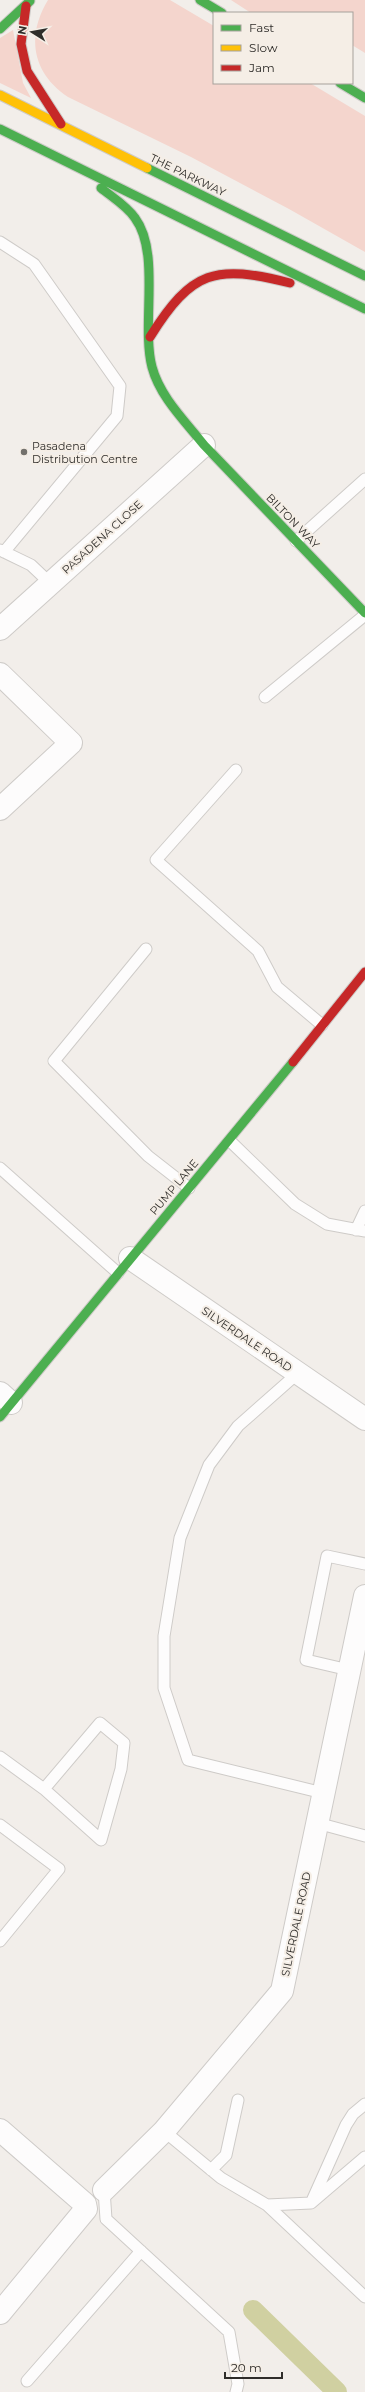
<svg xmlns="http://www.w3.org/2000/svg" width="365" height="2392" viewBox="0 0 365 2392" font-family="Montserrat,sans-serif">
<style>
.green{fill:#f4d5cd}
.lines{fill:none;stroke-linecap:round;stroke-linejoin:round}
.canal{stroke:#d0d0a1;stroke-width:20}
.lane-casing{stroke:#cecbc8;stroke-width:13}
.street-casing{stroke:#cecbc8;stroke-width:24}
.fast-casing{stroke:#cecbc8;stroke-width:11}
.slow-casing{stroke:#cecbc8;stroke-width:11}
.jam-casing{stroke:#cecbc8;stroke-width:11}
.lane{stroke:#fdfcfc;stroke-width:11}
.street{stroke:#fdfcfc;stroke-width:22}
.fast{stroke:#4caf50;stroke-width:9}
.slow{stroke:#ffc107;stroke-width:9}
.jam{stroke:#c62828;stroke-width:9}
.poi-dot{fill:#73716d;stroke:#f5eee6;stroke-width:1.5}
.labels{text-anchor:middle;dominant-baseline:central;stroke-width:4;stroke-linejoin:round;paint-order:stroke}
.street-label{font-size:11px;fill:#2f2d2a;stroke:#f5eee6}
.poi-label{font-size:11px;fill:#2f2d2a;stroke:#f5eee6;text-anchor:start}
</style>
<rect width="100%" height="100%" fill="#f2eeea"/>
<path class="green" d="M48,0H170L214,26V83H310L365,116V252L289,209L191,157L68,97C32,73 26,36 48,0Z
M231,0H365V53L352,45V13H251Z
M13,30L23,83L31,98L0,83V38Z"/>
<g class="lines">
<path class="canal" d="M253,2310L337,2392"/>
<defs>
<path id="lane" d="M0,242L34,264L120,386L117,416L4,552
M296,541L365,479
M0,550L31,565L51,584
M265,697L365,615
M236,770L156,860L258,951L277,987L322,1025
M146,949L54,1061L148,1156L189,1188
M230,1141L295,1204L327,1224L365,1231
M0,1168L118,1273
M356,1230L365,1211
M298,1373L238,1426L209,1465L180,1538L164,1636V1688L188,1760L323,1793
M349,1670L306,1660L327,1556L365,1564
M0,1757L44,1789L101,1840L121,1769L124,1743L100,1723L44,1789
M317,1823L365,1836
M0,1825L59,1869L0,1941
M164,2131L221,2178L267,2205L311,2203L365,2157
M211,2170L226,2155L238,2100
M104,2190L106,2219L229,2332L238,2384L236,2392
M312,2201L346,2125L353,2114L365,2104
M267,2205L365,2297
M27,2381L141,2251"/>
<path id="street" d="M0,629L204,445
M0,674L71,743L0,809
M130,1258L365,1419
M0,1393L11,1403
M0,2130L85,2204L86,2209L0,2313
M104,2190L164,2131L282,1991L365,1596"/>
<path id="fast" d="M200,0L222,13
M0,29L30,1
M340,83L365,98
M0,129L365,309
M147,168L365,276
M101,188C112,197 127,206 135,218C161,253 141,325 152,367C160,397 185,421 204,445
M204,445L365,613
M0,1417L293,1062"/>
<path id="slow" d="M0,95L147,168"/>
<path id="jam" d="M26,6L21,44L27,71L61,124
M150,337C192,270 215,264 290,283
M293,1062L365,972"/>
</defs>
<use href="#lane" class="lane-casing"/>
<use href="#street" class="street-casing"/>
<use href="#fast" class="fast-casing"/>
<use href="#slow" class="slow-casing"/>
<use href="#jam" class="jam-casing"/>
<use href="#lane" class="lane"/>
<use href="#street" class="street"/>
<use href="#fast" class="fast"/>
<use href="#slow" class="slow"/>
<use href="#jam" class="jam"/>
</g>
<circle class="poi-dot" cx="24" cy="452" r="4"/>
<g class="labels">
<g class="street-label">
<text transform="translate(188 175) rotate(26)">THE PARKWAY</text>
<text transform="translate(293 521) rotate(46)">BILTON WAY</text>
<text transform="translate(102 537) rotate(-42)">PASADENA CLOSE</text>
<text transform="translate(174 1187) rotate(-50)">PUMP LANE</text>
<text transform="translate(247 1339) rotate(34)">SILVERDALE ROAD</text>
<text transform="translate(296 1924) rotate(-78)">SILVERDALE ROAD</text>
</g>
<g class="poi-label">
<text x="32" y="446">Pasadena<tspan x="32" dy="13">Distribution Centre</tspan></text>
</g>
</g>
<rect x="213" y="12" width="140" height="72" fill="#f5eee6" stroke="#a6a19b"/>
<rect x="221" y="25" width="20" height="6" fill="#4caf50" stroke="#a6a19b"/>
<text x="249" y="32" font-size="12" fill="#2f2d2a">Fast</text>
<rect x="221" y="45" width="20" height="6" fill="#ffc107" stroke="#a6a19b"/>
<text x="249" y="52" font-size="12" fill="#2f2d2a">Slow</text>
<rect x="221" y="65" width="20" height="6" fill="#c62828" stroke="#a6a19b"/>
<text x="249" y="72" font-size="12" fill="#2f2d2a">Jam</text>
<g transform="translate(32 32) rotate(281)" stroke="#f5eee6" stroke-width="3" paint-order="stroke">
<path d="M0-3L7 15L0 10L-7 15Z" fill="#2f2d2a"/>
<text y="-6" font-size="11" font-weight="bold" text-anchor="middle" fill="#2f2d2a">N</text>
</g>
<path d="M225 2372v6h57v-6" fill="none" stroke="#2f2d2a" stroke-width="2"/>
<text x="231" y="2372" font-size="12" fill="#2f2d2a" stroke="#f5eee6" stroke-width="3" paint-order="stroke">20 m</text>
</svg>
